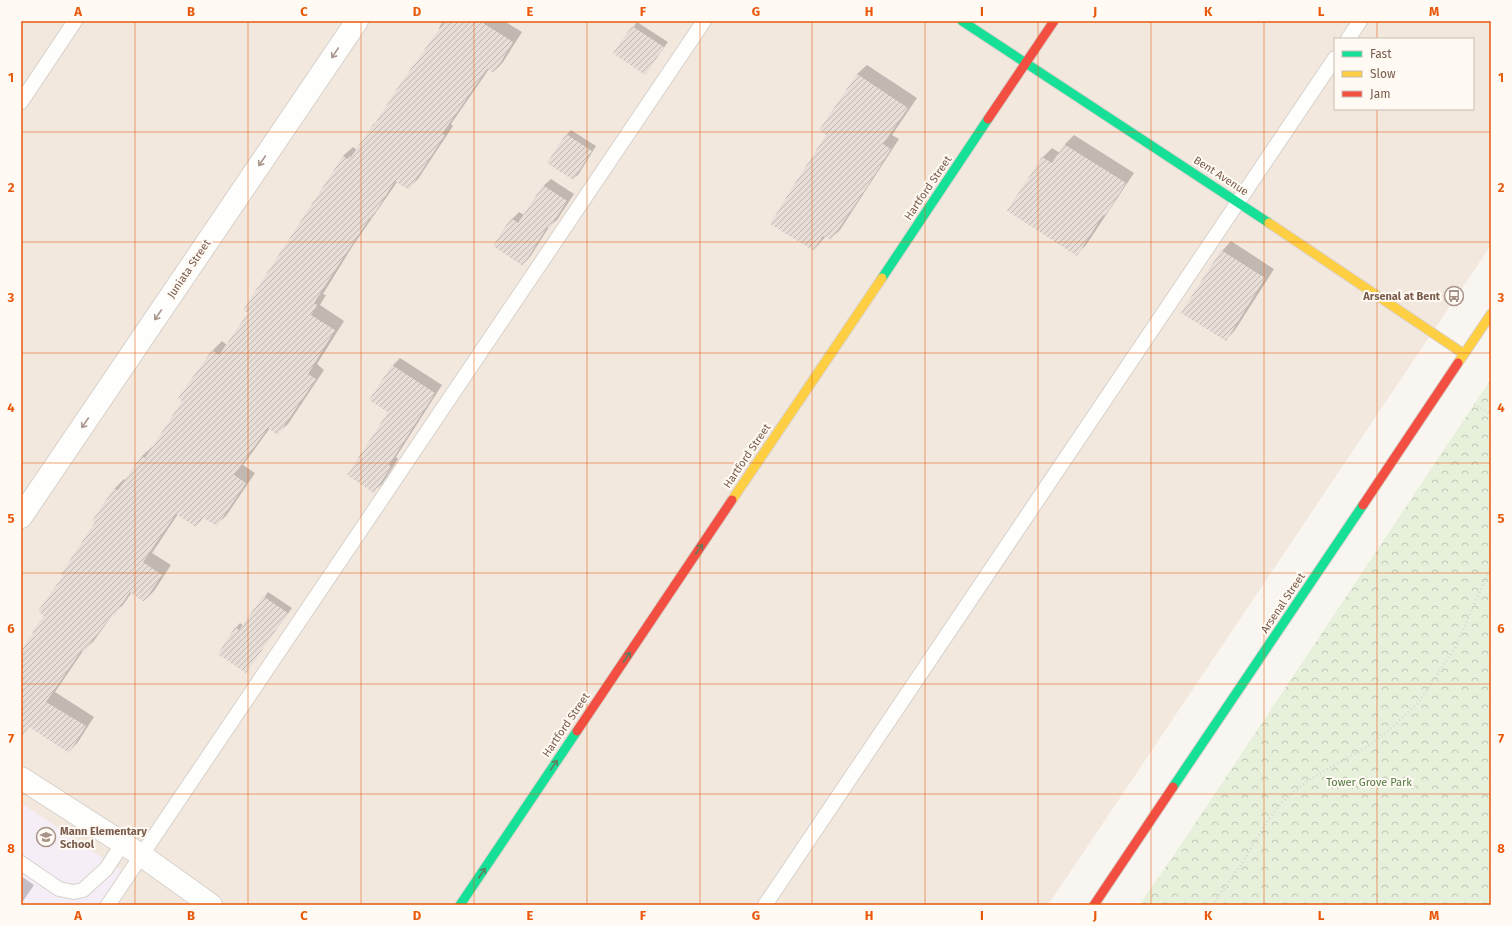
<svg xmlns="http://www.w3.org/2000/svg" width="1512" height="926" viewBox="0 0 1512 926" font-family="'Fira Sans',sans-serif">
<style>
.residential{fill:#f2e8de;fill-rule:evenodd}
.education{fill:#f6eef6}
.park{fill:url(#park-crowns)}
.shadow{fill:#0003}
.building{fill:url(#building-hatch)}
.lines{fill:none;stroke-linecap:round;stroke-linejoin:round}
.lane-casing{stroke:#d7d1cb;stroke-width:16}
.street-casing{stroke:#d7d1cb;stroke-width:24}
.fast-casing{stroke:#d9d2cb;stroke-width:11}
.slow-casing{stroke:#d9d2cb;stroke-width:11}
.jam-casing{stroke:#d9d2cb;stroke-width:11}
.path{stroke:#dcd5d0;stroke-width:2.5;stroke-dasharray:1 3;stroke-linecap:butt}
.lane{stroke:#fefefd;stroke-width:14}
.street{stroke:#fefefd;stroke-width:22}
.fast{stroke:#16e098;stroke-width:9}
.slow{stroke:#ffcf43;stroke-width:9}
.jam{stroke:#f24e42;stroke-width:9}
.oneway{stroke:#a8958b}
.oneway2{stroke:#617d60}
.grid{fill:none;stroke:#e8590c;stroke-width:1;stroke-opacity:0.55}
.labels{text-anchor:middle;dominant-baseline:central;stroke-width:4;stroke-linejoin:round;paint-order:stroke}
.street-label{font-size:11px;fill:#7a5c4d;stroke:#fffaf3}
.poi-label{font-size:11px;font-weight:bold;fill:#7a5c4d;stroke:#fffaf3;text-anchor:end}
.park-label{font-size:11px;fill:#537a41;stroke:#fffaf3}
.neatline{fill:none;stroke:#e8590c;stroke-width:1.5}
.grid-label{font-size:13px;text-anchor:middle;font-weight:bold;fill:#e8590c}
</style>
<defs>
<pattern id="park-crowns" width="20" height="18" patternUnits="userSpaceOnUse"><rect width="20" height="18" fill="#e7f0db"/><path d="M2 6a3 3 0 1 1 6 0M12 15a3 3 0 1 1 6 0" fill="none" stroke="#c0c6b4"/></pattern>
<pattern id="building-hatch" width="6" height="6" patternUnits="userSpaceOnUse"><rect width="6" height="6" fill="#e6ded7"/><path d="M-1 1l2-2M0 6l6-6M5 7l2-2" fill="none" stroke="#bfb7b1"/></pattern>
</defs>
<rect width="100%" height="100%" fill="#f9f5f0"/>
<path class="residential" d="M21,21H1491V245L1048,905H21ZM1335,39H1473V109H1335Z"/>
<path class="education" d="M21,803L122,871L100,905H21Z"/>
<path class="park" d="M1491,379V905H1139L1178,849Z"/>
<path class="shadow" d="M443,21H504L522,32L503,62L494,72L489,69L451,124L453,126L418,179L408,189L397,182L352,247L323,294L326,295L320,305L344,321L317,364L324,370L288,424L278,433L270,428L243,465L255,473L226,516L216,525L204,517L196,526L178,514L152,553L171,565L154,591L144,601L132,592L123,605L113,614L93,642L83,651L55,692L94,717L78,742L69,752L21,721V652L46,615L64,575L96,522L94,520L115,488L124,479L126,480L142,456L152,447L153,448L184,401L212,351L222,341L227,345L249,313L343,156L353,147L357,150L440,29L439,28Z
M637,22L668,42L645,74L615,53Z
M867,65L917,98L892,135L899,139L840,230L830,239L826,236L814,250L828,135L857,74Z
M571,130L596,146L578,175L573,179L567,134Z
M1074,135L1134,173L1086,245L1077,254L1008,210L1043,157L1052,148L1060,153L1065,144Z
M551,179L574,194L557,220L549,227L530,257L523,264L512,219L519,212L524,215L543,186Z
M1231,241L1274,269L1235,330L1226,340L1222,251Z
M400,358L442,385L396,457L398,459L382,484L374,491L390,412L393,365Z
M268,592L292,608L246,671L236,628L240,623L244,626Z
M21,876L34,885L21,904Z"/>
<path class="building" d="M445,21H480L513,42L494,73L487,69L442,134L445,135L409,190L395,181L371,219L370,218L343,258L314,303L317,305L311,315L335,330L308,374L316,379L278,435L268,428L234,475L246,483L217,526L202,517L196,527L176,514L143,562L162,575L144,602L130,592L114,616L112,615L83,653L81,651L46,702L86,726L69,753L29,727L21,739V650L33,633L32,632L44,616L38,611L63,576L61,574L95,522L92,521L114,488L118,490L141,456L145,458L182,401L178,398L212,350L219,355L248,313L243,310L343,156L348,159L350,156L351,157L374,123L375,124L400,84Z
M632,26L664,47L645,75L613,53Z
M857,74L908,108L883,144L891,149L867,187L831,240L823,236L814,251L770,224L793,186L826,135L819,130Z
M566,134L592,151L573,180L547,163Z
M1064,144L1126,183L1105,216L1103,215L1077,256L1007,211L1042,157L1052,163Z
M543,185L567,201L549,229L547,227L523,266L493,246L511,218L518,223Z
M1221,250L1265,278L1226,341L1181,313Z
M392,365L435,393L389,465L391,467L374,493L347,475L388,412L369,400Z
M263,596L288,613L246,673L218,654L235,627L239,630Z"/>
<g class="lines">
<defs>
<path id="lane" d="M1348,39L1360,21
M21,102L75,21
M21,863L59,889L74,892L83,890L106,869L123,843
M108,905L704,21
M765,905L1335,58"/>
<path id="street" d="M21,517L357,21
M21,778L141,855L211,905"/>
<path id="fast" d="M962,21L1269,223
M882,278L988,119
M1173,787L1363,505
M460,905L577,731"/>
<path id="slow" d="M1269,223L1464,354
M1458,363L1491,314
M732,500L882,278"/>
<path id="jam" d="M988,119L1054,21
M1363,505L1458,363
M577,731L732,500
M1094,905L1173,787"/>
</defs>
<use href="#lane" class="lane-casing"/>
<use href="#street" class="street-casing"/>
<use href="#fast" class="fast-casing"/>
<use href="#slow" class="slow-casing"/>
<use href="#jam" class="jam-casing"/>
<path class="path" d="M1474,404L1491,414
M1212,905L1241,865L1266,823L1278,807L1292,793L1312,778L1370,745L1396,724L1418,703L1455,648L1491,566"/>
<use href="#lane" class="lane"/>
<use href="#street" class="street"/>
<use href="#fast" class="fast"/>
<use href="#slow" class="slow"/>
<use href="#jam" class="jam"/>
</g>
<defs><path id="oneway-shaft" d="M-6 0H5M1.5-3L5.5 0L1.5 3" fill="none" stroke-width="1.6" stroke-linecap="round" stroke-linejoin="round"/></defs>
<g class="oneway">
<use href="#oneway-shaft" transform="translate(335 53) rotate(124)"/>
<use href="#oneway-shaft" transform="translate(262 161) rotate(124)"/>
<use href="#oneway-shaft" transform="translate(158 315) rotate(124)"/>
<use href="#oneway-shaft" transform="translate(85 423) rotate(124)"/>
</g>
<g class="oneway2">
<use href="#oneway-shaft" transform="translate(699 549) rotate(-56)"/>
<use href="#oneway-shaft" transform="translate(627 657) rotate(-56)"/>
<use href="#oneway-shaft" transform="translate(554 765) rotate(-56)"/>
<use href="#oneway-shaft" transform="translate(482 873) rotate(-56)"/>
</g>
<path class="grid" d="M135,21V905M248,21V905M361,21V905M474,21V905M587,21V905M700,21V905M812,21V905M925,21V905M1038,21V905M1151,21V905M1264,21V905M1377,21V39M1377,109V905M21,132H1491M21,242H1491M21,353H1491M21,463H1491M21,573H1491M21,684H1491M21,794H1491"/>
<defs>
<symbol id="bus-ring" viewBox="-11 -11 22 22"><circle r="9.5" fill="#fffaf3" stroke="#a69286" stroke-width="1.5"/><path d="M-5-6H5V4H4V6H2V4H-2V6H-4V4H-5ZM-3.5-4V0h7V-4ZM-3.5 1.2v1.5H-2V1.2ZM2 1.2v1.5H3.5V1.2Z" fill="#a69286"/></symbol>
<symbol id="school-ring" viewBox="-11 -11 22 22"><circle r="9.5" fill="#fffaf3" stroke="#a69286" stroke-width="1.5"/><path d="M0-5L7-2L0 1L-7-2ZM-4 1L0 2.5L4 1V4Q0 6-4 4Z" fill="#a69286"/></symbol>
</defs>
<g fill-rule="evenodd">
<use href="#bus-ring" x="1443" y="285" width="22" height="22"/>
<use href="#school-ring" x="35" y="826" width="22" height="22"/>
</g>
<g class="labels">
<g class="street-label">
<text transform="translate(1221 176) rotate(33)">Bent Avenue</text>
<text transform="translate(928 188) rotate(-56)">Hartford Street</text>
<text transform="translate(189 269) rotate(-56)">Juniata Street</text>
<text transform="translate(747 456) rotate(-56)">Hartford Street</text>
<text transform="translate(1283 603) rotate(-56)">Arsenal Street</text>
<text transform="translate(566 725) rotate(-56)">Hartford Street</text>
</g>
<g class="poi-label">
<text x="1440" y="296">Arsenal at Bent</text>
<text x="60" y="831" text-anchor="start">Mann Elementary<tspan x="60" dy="13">School</tspan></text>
</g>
<g class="park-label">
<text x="1369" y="782">Tower Grove Park</text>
</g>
</g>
<rect width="1512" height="926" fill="none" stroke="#fffaf3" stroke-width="44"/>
<rect x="1334" y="38" width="140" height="72" fill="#fffaf3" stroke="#cabbb1"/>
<rect x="1342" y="51" width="20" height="6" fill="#16e098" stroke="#cabbb1"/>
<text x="1370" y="58" font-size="12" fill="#7a5c4d">Fast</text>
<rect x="1342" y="71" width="20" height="6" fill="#ffcf43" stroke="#cabbb1"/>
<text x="1370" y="78" font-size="12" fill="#7a5c4d">Slow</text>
<rect x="1342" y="91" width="20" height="6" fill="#f24e42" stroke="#cabbb1"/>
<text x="1370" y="98" font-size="12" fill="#7a5c4d">Jam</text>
<rect x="22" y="22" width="1468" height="882" class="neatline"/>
<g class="grid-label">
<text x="78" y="16">A</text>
<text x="191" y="16">B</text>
<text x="304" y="16">C</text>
<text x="417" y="16">D</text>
<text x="530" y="16">E</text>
<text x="643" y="16">F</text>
<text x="756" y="16">G</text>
<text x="869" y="16">H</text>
<text x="982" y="16">I</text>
<text x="1095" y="16">J</text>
<text x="1208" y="16">K</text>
<text x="1321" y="16">L</text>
<text x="1434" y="16">M</text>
<text x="11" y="82">1</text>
<text x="1501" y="82">1</text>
<text x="11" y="192">2</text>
<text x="1501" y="192">2</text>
<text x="11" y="302">3</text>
<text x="1501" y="302">3</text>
<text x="11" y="412">4</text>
<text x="1501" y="412">4</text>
<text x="11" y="523">5</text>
<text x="1501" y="523">5</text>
<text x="11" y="633">6</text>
<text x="1501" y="633">6</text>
<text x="11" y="743">7</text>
<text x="1501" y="743">7</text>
<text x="11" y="853">8</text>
<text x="1501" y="853">8</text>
<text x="78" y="920">A</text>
<text x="191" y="920">B</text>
<text x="304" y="920">C</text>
<text x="417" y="920">D</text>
<text x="530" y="920">E</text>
<text x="643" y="920">F</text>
<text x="756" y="920">G</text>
<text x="869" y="920">H</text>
<text x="982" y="920">I</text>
<text x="1095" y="920">J</text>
<text x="1208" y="920">K</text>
<text x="1321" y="920">L</text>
<text x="1434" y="920">M</text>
</g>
</svg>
